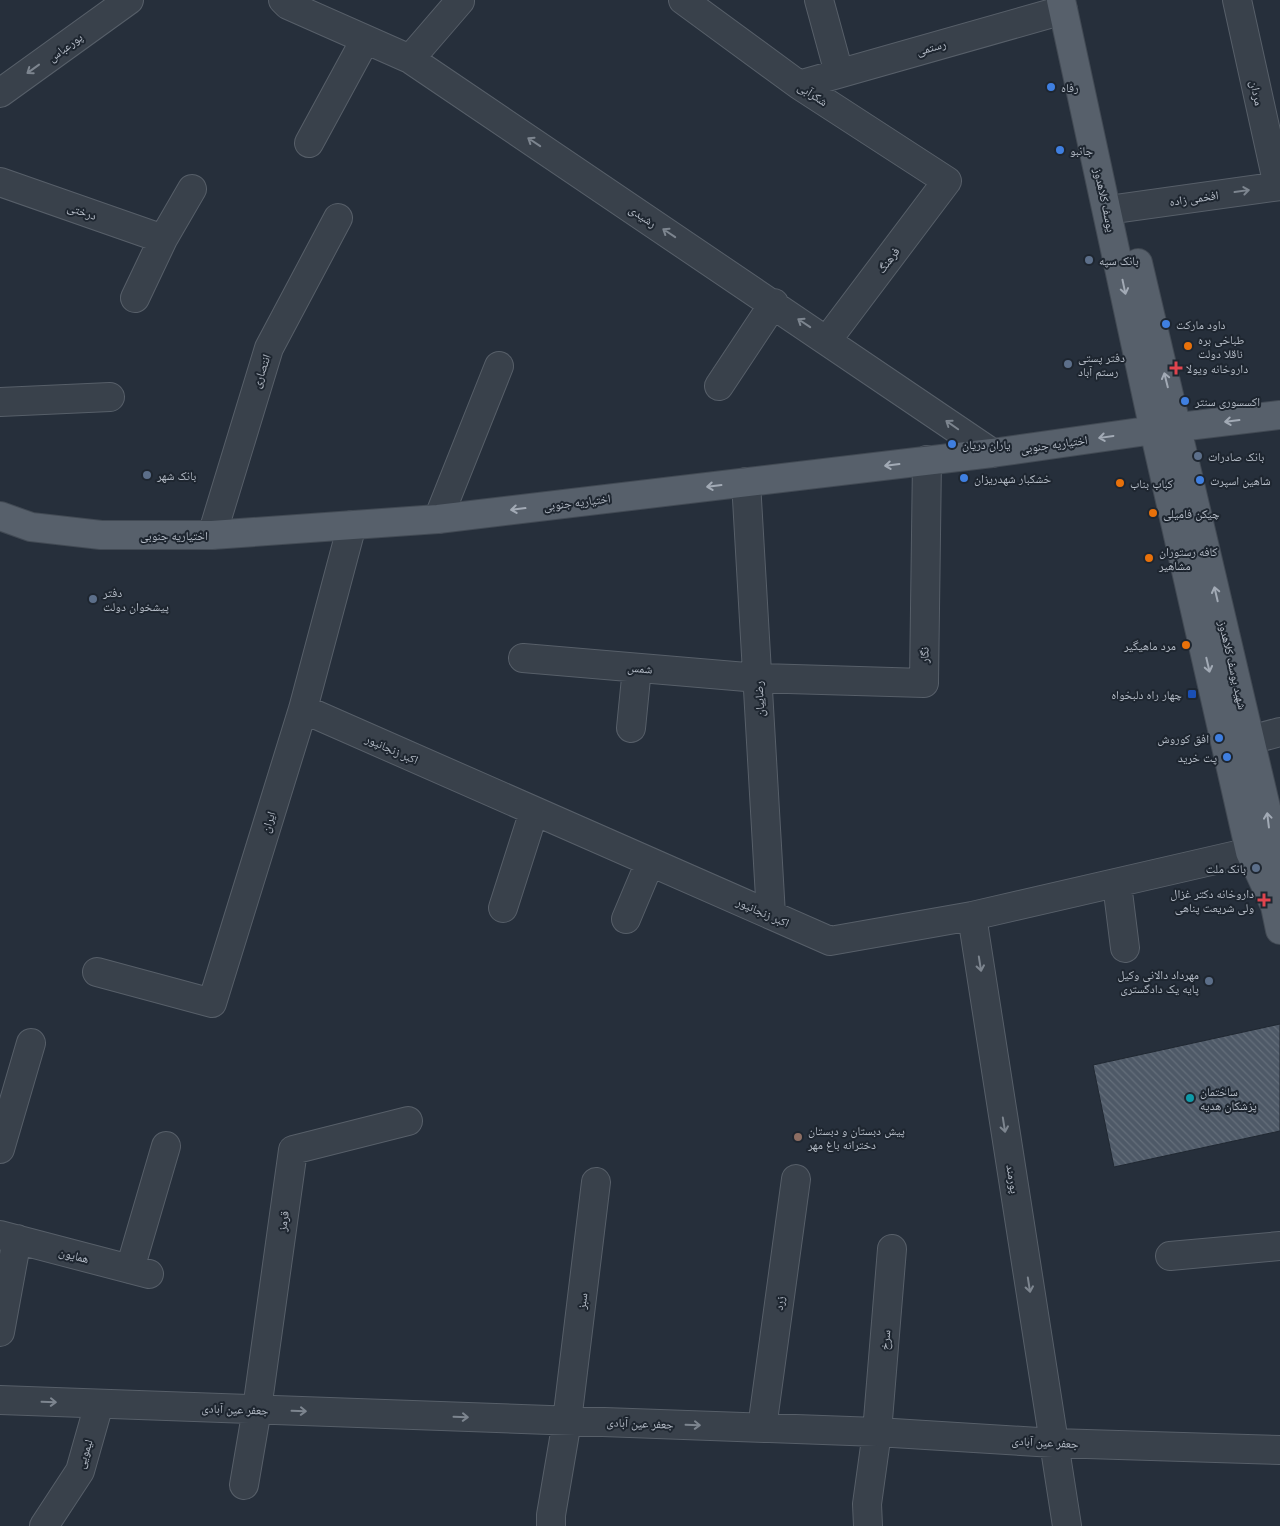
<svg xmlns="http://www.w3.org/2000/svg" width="1280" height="1526" font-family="'Noto Sans','Noto Naskh Arabic',sans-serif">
  <defs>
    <pattern id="building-back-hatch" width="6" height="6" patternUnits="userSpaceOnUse" patternTransform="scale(1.25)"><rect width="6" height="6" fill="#4e5967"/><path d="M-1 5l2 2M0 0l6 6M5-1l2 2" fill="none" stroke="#656f7b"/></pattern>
  </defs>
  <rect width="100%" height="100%" fill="#262f3b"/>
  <path fill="url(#building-back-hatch)" stroke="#202832" d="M1280 1024V1131L1114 1167 1093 1065Z"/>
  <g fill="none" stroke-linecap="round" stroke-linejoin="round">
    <g stroke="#575f69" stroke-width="30">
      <path id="minor" d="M283 0 288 5 410 59 992 453
        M683 0 799 85 947 181 828 339
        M819 0 839 73
        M1237 0 1278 186
        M410 59 460 1
        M799 85 1063 10
        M0 93 129 0
        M309 143 365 40
        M0 182 163 239
        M1108 210 1280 186
        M135 298 163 239 192 189
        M719 386 774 303
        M0 402 110 397
        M746 482 771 915
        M438 519 499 366
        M212 535 269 348 338 218
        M523 658 758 678 924 683 927 460
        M303 709 830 941 972 916 1250 852
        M631 728 637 668
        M1250 740 1280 732
        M1117 884 1125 948
        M503 908 534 811
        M972 916 1067 1526
        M626 919 650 862
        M97 972 212 1003 303 709 352 525
        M0 1149 31 1043
        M0 1235 149 1274
        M1170 1256 1280 1246
        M130 1269 166 1146
        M0 1332 17 1239
        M0 1400 877 1432 1054 1443 1280 1450
        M762 1428 796 1179
        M244 1485 257 1409 293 1150 408 1121
        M44 1526 80 1471 99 1404
        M551 1526V1515L567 1421 596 1182
        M868 1526 867 1504 877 1432 892 1249"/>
    </g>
    <g stroke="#424a54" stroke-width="30">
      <path id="major" d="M1061 0 1154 430 1250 852 1275 906 1280 930
        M1138 263 1268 816 1273 887
        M0 516 31 527 101 535H212L438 519 992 453 1154 430 1280 415"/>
    </g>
    <use href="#minor" stroke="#39414b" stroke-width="28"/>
    <use href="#major" stroke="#57606b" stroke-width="28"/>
  </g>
  <defs><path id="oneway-shaft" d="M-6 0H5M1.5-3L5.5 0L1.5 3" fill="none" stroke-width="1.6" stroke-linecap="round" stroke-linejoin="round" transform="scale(1.25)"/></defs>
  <g stroke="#7d858f">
    <use href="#oneway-shaft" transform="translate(33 69) rotate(144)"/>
    <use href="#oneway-shaft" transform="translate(534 142) rotate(-146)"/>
    <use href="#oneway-shaft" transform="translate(1242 191) rotate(-8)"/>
    <use href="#oneway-shaft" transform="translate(669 233) rotate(-146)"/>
    <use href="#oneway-shaft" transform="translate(804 323) rotate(-146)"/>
    <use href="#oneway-shaft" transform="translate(952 425) rotate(-145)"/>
    <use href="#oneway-shaft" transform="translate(980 964) rotate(81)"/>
    <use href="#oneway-shaft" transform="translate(1004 1125) rotate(81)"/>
    <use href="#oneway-shaft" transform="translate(1029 1285) rotate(81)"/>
    <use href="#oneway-shaft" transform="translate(49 1402) rotate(2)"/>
    <use href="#oneway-shaft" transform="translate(299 1411) rotate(2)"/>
    <use href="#oneway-shaft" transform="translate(461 1417) rotate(2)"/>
    <use href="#oneway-shaft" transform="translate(693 1425) rotate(2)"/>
  </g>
  <g stroke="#a2aab5">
    <use href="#oneway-shaft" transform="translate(1124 287) rotate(78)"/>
    <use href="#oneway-shaft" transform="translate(1166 380) rotate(-104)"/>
    <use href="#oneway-shaft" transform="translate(1232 421) rotate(173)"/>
    <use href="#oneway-shaft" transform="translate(1106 437) rotate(172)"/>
    <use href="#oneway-shaft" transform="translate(892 465) rotate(173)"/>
    <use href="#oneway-shaft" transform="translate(714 486) rotate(173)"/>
    <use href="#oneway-shaft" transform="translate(518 509) rotate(173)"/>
    <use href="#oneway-shaft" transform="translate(1216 594) rotate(-103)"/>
    <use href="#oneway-shaft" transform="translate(1208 665) rotate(77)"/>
    <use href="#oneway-shaft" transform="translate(1268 820) rotate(-97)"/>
  </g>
  <g fill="#3f7fe0" stroke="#1e2630" stroke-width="2">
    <circle cx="1051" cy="87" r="5"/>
    <circle cx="1060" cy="150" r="5"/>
    <circle cx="1166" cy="324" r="5"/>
    <circle cx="1185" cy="401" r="5"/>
    <circle cx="952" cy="444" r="5"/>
    <circle cx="964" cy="478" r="5"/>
    <circle cx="1200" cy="480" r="5"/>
    <circle cx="1219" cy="738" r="5"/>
    <circle cx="1227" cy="757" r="5"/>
  </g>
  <g fill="#5c6f8a" stroke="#1e2630" stroke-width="2">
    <circle cx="1089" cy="260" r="5"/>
    <circle cx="1068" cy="364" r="5"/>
    <circle cx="1198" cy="456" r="5"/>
    <circle cx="147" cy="475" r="5"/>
    <circle cx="93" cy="599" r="5"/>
    <circle cx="1256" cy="868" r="5"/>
    <circle cx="1209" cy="981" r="5"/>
  </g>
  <g fill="#e8710a" stroke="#1e2630" stroke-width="2">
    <circle cx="1188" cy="346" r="5"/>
    <circle cx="1120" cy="483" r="5"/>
    <circle cx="1153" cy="513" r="5"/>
    <circle cx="1149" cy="558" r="5"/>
    <circle cx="1186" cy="645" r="5"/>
  </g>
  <g fill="#e0444e" stroke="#1e2630" stroke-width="2">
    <path d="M1173.5 360.5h5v5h5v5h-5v5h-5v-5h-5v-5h5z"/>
    <path d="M1261.5 892.5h5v5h5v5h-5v5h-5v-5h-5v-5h5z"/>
  </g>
  <rect fill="#1a4fb4" stroke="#1e2630" stroke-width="2" x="1187" y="689" width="10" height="10" rx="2.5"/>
  <circle fill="#0f9aa8" stroke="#1e2630" stroke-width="2" cx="1190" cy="1098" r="5"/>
  <circle fill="#8d6e63" stroke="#1e2630" stroke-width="2" cx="798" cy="1137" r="5"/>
  <g text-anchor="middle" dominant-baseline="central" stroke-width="4" stroke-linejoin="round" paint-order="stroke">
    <g font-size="12" fill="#b5bcc7" stroke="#1e2630">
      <text transform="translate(65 47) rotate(-36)">پورعباس</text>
      <text transform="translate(931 47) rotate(-16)">رستمی</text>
      <text transform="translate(1257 93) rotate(78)">مردان</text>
      <text transform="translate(813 94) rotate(33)">شکرآبی</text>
      <text transform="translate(1194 198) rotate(-8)">افخمی زاده</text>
      <text transform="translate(1105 200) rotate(78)">یوسف کلاهدوز</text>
      <text transform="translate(82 211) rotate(19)">درختی</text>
      <text transform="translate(643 216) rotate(34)">رشیدی</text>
      <text transform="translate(888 260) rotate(-53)">فرهنگ</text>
      <text transform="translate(261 371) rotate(-71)">انتصاری</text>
      <text transform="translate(1054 444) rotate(-8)">اختیاریه جنوبی</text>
      <text transform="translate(577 502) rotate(-7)">اختیاریه جنوبی</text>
      <text x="174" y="535">اختیاریه جنوبی</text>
      <text transform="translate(924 655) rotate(-89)">نگار</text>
      <text transform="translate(1233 665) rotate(77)">شهید یوسف کلاهدوز</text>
      <text transform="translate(640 668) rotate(5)">شمس</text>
      <text transform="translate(759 699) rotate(-93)">رضاییان</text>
      <text transform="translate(392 749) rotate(24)">اکبر زنجانپور</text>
      <text transform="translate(268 822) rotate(-73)">ایران</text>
      <text transform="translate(763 912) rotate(24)">اکبر زنجانپور</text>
      <text transform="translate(1013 1179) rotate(81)">پورمند</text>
      <text transform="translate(283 1221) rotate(-82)">قرمز</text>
      <text transform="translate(74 1255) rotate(15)">همایون</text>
      <text transform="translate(582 1301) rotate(-83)">سبز</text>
      <text transform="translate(779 1303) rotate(-82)">زرد</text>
      <text transform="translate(885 1340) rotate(-85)">سرخ</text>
      <text transform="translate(235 1409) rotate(2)">جعفر عین آبادی</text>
      <text transform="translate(640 1423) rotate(2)">جعفر عین آبادی</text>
      <text transform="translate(1045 1442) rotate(3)">جعفر عین آبادی</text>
      <text transform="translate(84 1454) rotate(-73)">لیمویی</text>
    </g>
    <g font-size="12" fill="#b5bcc7" stroke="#1e2630" text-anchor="start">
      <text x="1061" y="87">رفاه</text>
      <text x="1070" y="150">جانبو</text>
      <text x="1099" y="260">بانک سپه</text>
      <text x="1176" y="324">داود مارکت</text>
      <text x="1198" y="339">طباخی بره<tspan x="1198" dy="14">ناقلا دولت</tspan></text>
      <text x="1078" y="357">دفتر پستی<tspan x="1078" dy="14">رستم آباد</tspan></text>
      <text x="1186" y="368">داروخانه ویولا</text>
      <text x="1195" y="401">اکسسوری سنتر</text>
      <text x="962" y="444">یاران دریان</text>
      <text x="1208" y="456">بانک صادرات</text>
      <text x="157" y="475">بانک شهر</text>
      <text x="974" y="478">خشکبار شهدریزان</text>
      <text x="1210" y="480">شاهین اسپرت</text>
      <text x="1130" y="483">کباب بناب</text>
      <text x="1163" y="513">چیکن فامیلی</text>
      <text x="1159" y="551">کافه رستوران<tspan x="1159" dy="14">مشاهیر</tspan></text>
      <text x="103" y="592">دفتر<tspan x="103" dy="14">پیشخوان دولت</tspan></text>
      <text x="1176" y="645" text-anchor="end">مرد ماهیگیر</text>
      <text x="1182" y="694" text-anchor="end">چهار راه دلبخواه</text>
      <text x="1209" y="738" text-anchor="end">افق کوروش</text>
      <text x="1217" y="757" text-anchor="end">پت خرید</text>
      <text x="1246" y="868" text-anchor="end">بانک ملت</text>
      <text x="1254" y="893" text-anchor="end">داروخانه دکتر غزال<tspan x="1254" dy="14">ولی شریعت پناهی</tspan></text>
      <text x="1199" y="974" text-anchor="end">مهرداد دالانی وکیل<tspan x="1199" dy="14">پایه یک دادگستری</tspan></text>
      <text x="1200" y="1091">ساختمان<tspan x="1200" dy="14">پزشکان هدیه</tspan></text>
      <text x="808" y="1130">پیش دبستان و دبستان<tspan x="808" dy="14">دخترانه باغ مهر</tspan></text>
    </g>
  </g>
</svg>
